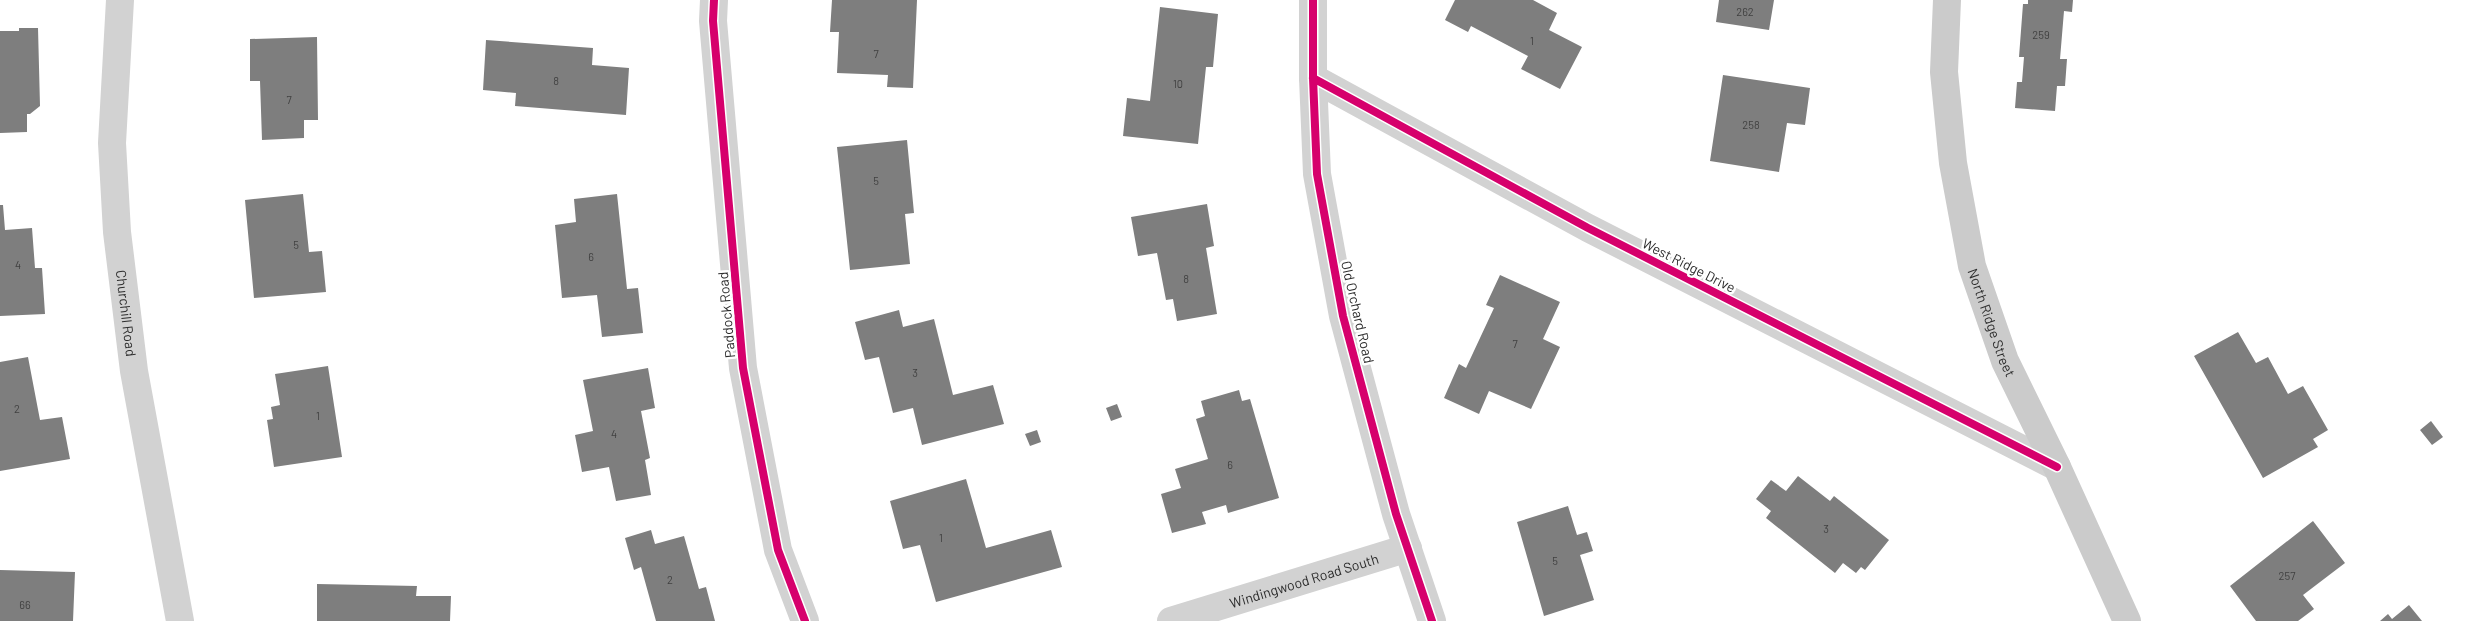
<svg xmlns="http://www.w3.org/2000/svg" width="2486" height="621" font-family="Barlow,sans-serif">
  <rect width="100%" height="100%" fill="#fff"/>
  <path fill="#7e7e7e" d="M832 0H917L913 88 887 87 888 75 837 73 839 32H830Z
    M1455 0H1533L1557 13 1549 30 1582 47 1560 89 1521 69 1528 56 1471 26 1468 32 1445 20Z
    M1719 0H1774L1769 30 1716 22Z
    M2028 0H2073L2072 12 2064 11 2060 59H2067L2065 86H2057L2055 111 2015 108 2017 82H2022L2024 57H2019L2023 4H2028Z
    M1160 7 1218 14 1213 67H1206L1198 144 1123 136 1127 98 1150 101Z
    M19 28H38L40 106 30 114H27V132L0 133V31H19Z
    M317 37 318 120H304V138L262 140 260 81H250V39Z
    M486 40 593 48 592 65 629 68 626 115 515 106 516 93 483 90Z
    M1723 75 1810 88 1805 125 1787 123 1779 172 1710 161Z
    M907 140 914 213 905 214 910 264 850 270 837 147Z
    M303 194 309 252 322 251 326 292 254 298 245 200Z
    M617 194 627 289 638 288 643 333 602 337 597 295 562 298 555 225 576 222 574 199Z
    M1207 204 1214 246 1206 248 1217 314 1177 321 1173 299 1166 300 1157 253 1138 256 1131 217Z
    M0 205H3L5 230 32 228 35 268H42L45 314 0 316Z
    M1500 275 1560 302 1543 339 1560 347 1531 409 1489 391 1479 414 1444 398 1459 364 1466 368 1494 308 1486 305Z
    M899 310 903 327 934 319 953 395 993 385 1004 424 922 445 913 408 893 413 879 357 865 360 855 322Z
    M2238 332 2256 363 2268 357 2288 394 2303 386 2328 430 2313 439 2318 447 2263 478 2194 356Z
    M28 357 40 420 62 417 70 459 0 471V362Z
    M328 366 342 457 274 467 267 420 273 419 271 407 280 405 275 374Z
    M648 368 655 408 641 411 650 458 645 460 651 495 616 501 609 467 582 472 575 435 593 431 583 380Z
    M1239 390 1242 401 1250 399 1279 498 1228 513 1226 505 1202 512 1206 524 1172 533 1161 494 1181 488 1175 469 1208 459 1196 419 1205 416 1201 401Z
    M1117 404 1122 417 1111 421 1106 408Z
    M2431 421 2443 437 2432 445 2420 430Z
    M1037 430 1041 442 1030 446 1025 434Z
    M1798 476 1830 501 1834 496 1889 540 1865 570 1861 567 1856 573 1843 563 1835 573 1766 518 1771 511 1756 499 1771 480 1786 491Z
    M966 479 986 548 1051 530 1062 567 936 602 920 545 903 549 890 501Z
    M1568 506 1577 535 1587 532 1593 551 1580 555 1594 600 1544 616 1517 522Z
    M2313 521 2345 563 2303 595 2314 609 2298 621H2256L2230 586Z
    M651 530 655 544 684 536 699 589 706 587 715 621H656L641 567 634 570 625 538Z
    M0 570 75 572 73 621H0Z
    M317 584 417 586 416 596H451L450 621H317Z
    M2409 605 2422 621H2380L2388 614 2392 619Z"/>
  <g fill="none" stroke-linecap="round" stroke-linejoin="round">
    <g stroke="#d2d2d2" stroke-width="28">
      <path id="s1" d="M120 0 112 143 117 232 134 371 180 621"/>
      <path d="M714 0 713 21 743 368 778 550 805 621"/>
      <path d="M1313 0V78L1317 174 1343 316 1396 514 1432 621"/>
      <path d="M1313 78 1588 228 2057 467"/>
      <path id="s2" d="M1171 621 1408 548"/>
    </g>
    <path stroke="#cbcbcb" stroke-width="28" id="s3" d="M1947 0 1944 72 1953 163 1972 266 2005 361 2057 467 2127 621"/>
    <g stroke="#fff" stroke-width="11">
      <path id="cycleway" d="M714 0 713 21 743 368 778 550 805 621
        M1313 0V78L1317 174 1343 316 1396 514 1432 621
        M1313 78 1588 228 2057 467"/>
    </g>
    <use href="#cycleway" stroke="#d6006c" stroke-width="8"/>
  </g>
  <g text-anchor="middle" dominant-baseline="central" stroke-width="5" stroke-linejoin="round" paint-order="stroke">
    <g font-size="11" fill="#414141">
      <text x="1745" y="11">262</text>
      <text x="2041" y="34">259</text>
      <text x="1532" y="40">1</text>
      <text x="876" y="53">7</text>
      <text x="556" y="80">8</text>
      <text x="1178" y="83">10</text>
      <text x="289" y="99">7</text>
      <text x="1751" y="124">258</text>
      <text x="876" y="180">5</text>
      <text x="296" y="244">5</text>
      <text x="591" y="256">6</text>
      <text x="18" y="264">4</text>
      <text x="1186" y="278">8</text>
      <text x="1515" y="343">7</text>
      <text x="915" y="372">3</text>
      <text x="17" y="408">2</text>
      <text x="318" y="415">1</text>
      <text x="614" y="433">4</text>
      <text x="1230" y="464">6</text>
      <text x="1826" y="528">3</text>
      <text x="941" y="537">1</text>
      <text x="1555" y="560">5</text>
      <text x="2287" y="575">257</text>
      <text x="670" y="579">2</text>
      <text x="25" y="604">66</text>
    </g>
    <g font-size="14" fill="#2d2d2d" stroke="#fff">
      <text transform="translate(1689 265) rotate(27)">West Ridge Drive</text>
      <text stroke="none"><textPath href="#s1" startOffset="314">Churchill Road</textPath></text>
      <text transform="translate(1358 312) rotate(77)">Old Orchard Road</text>
      <text transform="translate(726 315) rotate(-95)">Paddock Road</text>
      <text stroke="none"><textPath href="#s3" startOffset="328">North Ridge Street</textPath></text>
      <text stroke="none"><textPath href="#s2" startOffset="139">Windingwood Road South</textPath></text>
    </g>
  </g>
</svg>
